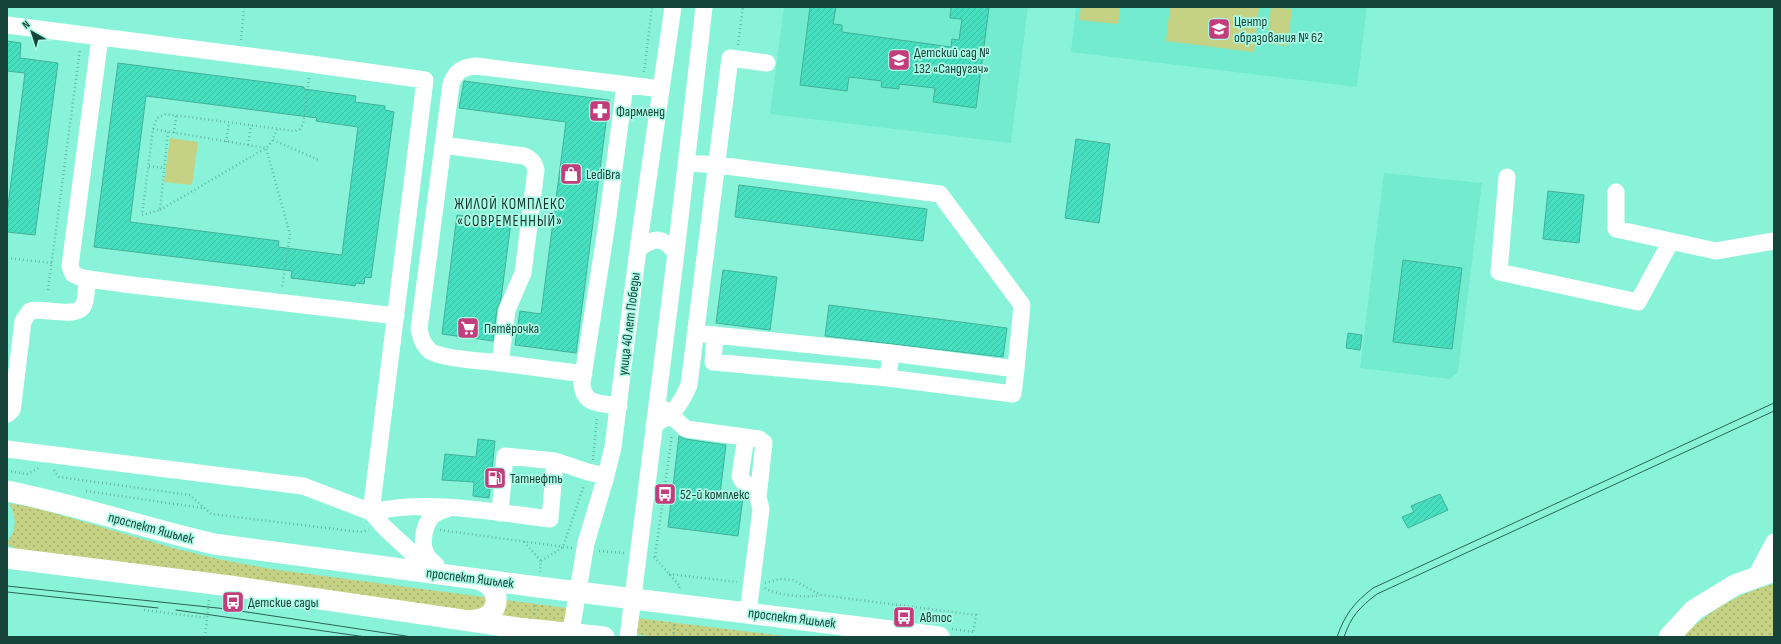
<svg xmlns="http://www.w3.org/2000/svg" width="1781" height="644" font-family="'Sofia Sans Condensed',sans-serif">
  <defs>
    <pattern id="grass-dots" width="8" height="8" patternUnits="userSpaceOnUse"><rect width="8" height="8" fill="#c5d183"/><path d="M2 2h.1M6 6h.1" fill="none" stroke="#9fab6c" stroke-width="1.8" stroke-linecap="round"/></pattern>
    <pattern id="building-hatch" width="6" height="6" patternUnits="userSpaceOnUse"><rect width="6" height="6" fill="#46e0c0"/><path d="M-1 1l2-2M0 6l6-6M5 7l2-2" fill="none" stroke="#3dc1a6"/></pattern>
  </defs>
  <rect width="100%" height="100%" fill="#89f3d9"/>
  <path fill="#72ebce" d="M784 7H1028L1011 143 770 114Z
    M1076 7H1367L1357 87 1071 52Z
    M1384 173 1482 183 1458 372 1450 379 1360 368Z"/>
  <path fill="url(#grass-dots)" d="M9 503 40 509 173 548 218 559 271 569 567 608 565 624 31 558 7 544C8 540 11 537 13 532 17 522 14 512 9 503Z
    M1774 584V637H1682C1709 611 1738 593 1774 584Z
    M636 618 792 637H657L634 634Z"/>
  <path fill="#c5d183" d="M1081 7H1120L1118 24 1079 20Z
    M1170 7H1259L1254 52 1166 41Z
    M1271 7 1292 9 1287 46 1267 43Z
    M170 138 198 142 192 185 164 182Z"/>
  <path fill="url(#building-hatch)" stroke="#42b199" fill-rule="evenodd" d="M810 7H836L833 24 842 25V32L951 47 952 39 959 40 962 19 950 18 951 7H989L976 108 933 102 935 88 899 84V89L881 87 882 81 849 77 847 91 800 85Z
    M7 41 21 43 20 58 58 63 35 235 7 232V214L25 73 7 71Z
    M118 63 304 87V89L356 96 355 102 385 106V110L394 112 371 278 365 277 364 284 356 283 355 286 349 285 291 278 292 271 94 247ZM146 96 317 118 316 121 358 127 342 255 278 247 279 241 130 222Z
    M464 81 609 100 576 353 515 345 520 311 541 314 566 122 459 108Z
    M1076 139 1110 144 1099 223 1065 218Z
    M739 185 927 209 923 241 735 217Z
    M1548 191 1584 195 1579 243 1543 239Z
    M457 215 511 222 501 299 497 309 493 341 442 334Z
    M1403 260 1462 268 1452 349 1393 342Z
    M723 270 777 277 770 330 716 323Z
    M829 305 1007 328 1003 357 825 336Z
    M1348 333 1362 335 1360 350 1346 348Z
    M679 436 685 439 726 445 720 494 743 497 738 536 668 527Z
    M478 439 495 441 489 498 473 496 474 482 442 480 445 454 476 457Z
    M1440 494 1448 510 1408 528 1402 517 1414 512 1411 506Z"/>
  <g fill="none" stroke-linecap="round" stroke-linejoin="round">
    <path stroke="#63baa5" stroke-width="2.5" stroke-dasharray="1 3" stroke-linecap="butt" d="M241 40 244 7
      M738 45 743 7
      M644 72 652 7
      M153 129 266 148 272 142 277 129
      M168 132 160 210 142 215 153 129 157 118 166 114 295 131 300 129 303 124 309 78
      M174 133 176 116
      M273 140 319 160
      M226 142 229 123
      M248 145 251 125
      M149 166 164 168
      M160 210 266 148 290 234 282 288
      M7 258 52 263
      M48 290 80 49
      M593 460 597 417
      M54 470 59 477 190 495 211 514 360 532 369 530
      M7 471 27 474 39 468
      M86 491 202 508
      M440 530 572 548
      M524 542 541 561 540 572
      M599 551 624 553
      M654 557 680 586 679 588
      M655 557 672 435
      M541 561 563 547 584 485
      M669 574 737 582
      M765 583 780 579 793 580 821 595 976 615 973 634
      M765 588C778 596 806 598 820 595
      M144 610 207 618
      M534 614 536 604
      M952 629 974 632
      M205 637 209 600
      M673 637 675 622"/>
    <path stroke="#fff" stroke-width="17" d="M7 25 311 64 425 80 371 512
      M100 37 70 266 73 274 82 278 124 284 396 316
      M443 145 524 156C531 159 534 162 536 170L523 273 507 310 500 363 584 374
      M687 163 718 165 940 194 1022 305 1016 369 891 353 888 378 1013 394 1016 369
      M1507 177 1499 272 1638 302 1671 241
      M1616 192V229L1716 251 1774 241
      M638 249C656 237 662 236 676 253
      M704 334 891 353
      M715 335 713 362 888 378
      M500 363C485 361 441 359 430 351 423 345 421 338 419 329L451 84C456 71 463 67 476 66L661 89
      M619 406C601 403 583 406 582 383L607 223 625 85
      M662 408 668 417 675 419 686 429 759 439 764 443 758 497 761 509 748 613
      M7 414 12 410 13 404 23 321 30 311C43 307 79 320 84 304 87 297 86 287 87 279
      M654 425C673 414 680 406 689 385L730 58 767 63
      M746 437 740 476C744 486 750 486 759 487
      M7 449 303 486 371 512 385 528 411 552 442 573
      M371 512C428 499 492 512 550 519L555 461
      M500 513 505 456 555 461 588 472 606 476
      M436 565C433 562 429 559 427 556 420 545 424 525 432 516 436 512 443 510 449 508
      M1755 578 1774 542
      M570 637 586 543 606 476 613 447 638 249 673 7
      M628 637 676 253 704 7"/>
    <path stroke="#fff" stroke-width="21" d="M7 491C77 505 145 528 214 544L538 587 939 637
      M7 558 230 586 518 628 604 637
      M475 620C500 617 504 591 481 580
      M1669 637 1694 610 1735 585 1774 571"/>
    <path stroke="#2a6356" stroke-width="1" d="M7 586 227 609 412 637
      M7 592 158 608
      M176 610 366 637
      M1337 637C1345 614 1354 603 1373 588L1774 403
      M1344 637C1351 616 1360 607 1377 594L1774 411"/>
  </g>
  <defs>
    <g id="school-square" transform="scale(1.15)"><rect x="-9" y="-9" width="18" height="18" rx="4" fill="#c33c7b" stroke="#abfce7"/><path d="M0-5L7-2L0 1L-7-2ZM-4 1L0 2.5L4 1V4Q0 6-4 4Z" fill="#fff"/></g>
    <g id="pharmacy-square" transform="scale(1.15)"><rect x="-9" y="-9" width="18" height="18" rx="4" fill="#c33c7b" stroke="#abfce7"/><path d="M-2-6h4v4h4v4h-4v4h-4v-4h-4v-4h4Z" fill="#fff"/></g>
    <g id="shop-square" transform="scale(1.15)"><rect x="-9" y="-9" width="18" height="18" rx="4" fill="#c33c7b" stroke="#abfce7"/><path d="M-5-2.5h2.3a2.7 3.5 0 0 1 5.4 0H5L5.5 6h-11ZM-1.5-2.5h3a1.5 2.3 0 0 0-3 0Z" fill="#fff"/></g>
    <g id="supermarket-square" transform="scale(1.15)"><rect x="-9" y="-9" width="18" height="18" rx="4" fill="#c33c7b" stroke="#abfce7"/><path d="M-6-5.5h2.5l.6 2H6L4.5 2H-2.5L-4.4-4H-6ZM-1.5 3.2a1.3 1.3 0 1 0 .1 0ZM3 3.2a1.3 1.3 0 1 0 .1 0Z" fill="#fff"/></g>
    <g id="fuel-square" transform="scale(1.15)"><rect x="-9" y="-9" width="18" height="18" rx="4" fill="#c33c7b" stroke="#abfce7"/><path d="M-5.5-6h7V0h2V4h1.3V-2.5L3-4.5l.8-.8L6-3V5H2.5V1h-1V6h-7ZM-4.2-4.7v3.2H.2V-4.7Z" fill="#fff"/></g>
    <g id="bus-square" transform="scale(1.15)"><rect x="-9" y="-9" width="18" height="18" rx="4" fill="#c33c7b" stroke="#abfce7"/><path d="M-5-6H5V4H4V6H2V4H-2V6H-4V4H-5ZM-3.5-4V0h7V-4ZM-3.5 1.2v1.5H-2V1.2ZM2 1.2v1.5H3.5V1.2Z" fill="#fff"/></g>
  </defs>
  <g fill-rule="evenodd">
    <use href="#school-square" x="1219" y="29"/>
    <use href="#school-square" x="899" y="60"/>
    <use href="#pharmacy-square" x="600" y="111"/>
    <use href="#shop-square" x="571" y="174"/>
    <use href="#supermarket-square" x="468" y="328"/>
    <use href="#fuel-square" x="495" y="478"/>
    <use href="#bus-square" x="665" y="494"/>
    <use href="#bus-square" x="233" y="602"/>
    <use href="#bus-square" x="904" y="617"/>
  </g>
  <g text-anchor="middle" dominant-baseline="central" stroke-width="3.5" stroke-linejoin="round" paint-order="stroke">
    <g font-size="14" fill="#16443a" stroke="#abfce7" text-anchor="start">
      <text x="1234" y="21">Центр<tspan x="1234" dy="16">образования № 62</tspan></text>
      <text x="914" y="52">Детский сад №<tspan x="914" dy="16">132 «Сандугач»</tspan></text>
      <text x="616" y="111">Фармленд</text>
      <text x="586" y="174">LediBra</text>
      <text x="484" y="328">Пятёрочка</text>
      <text x="510" y="478">Татнефть</text>
      <text x="680" y="494">52-й комплекс</text>
      <text x="248" y="602">Детские сады</text>
      <text x="920" y="617">Автос</text>
    </g>
    <g font-size="14" fill="#16443a" stroke="#abfce7">
      <text transform="translate(629 324) rotate(-83)">улица 40 лет Победы</text>
      <text transform="translate(151 528) rotate(15)">проспект Яшьлек</text>
      <text transform="translate(470 578) rotate(7)">проспект Яшьлек</text>
      <text transform="translate(792 618) rotate(7)">проспект Яшьлек</text>
    </g>
    <g font-size="15" letter-spacing="1" fill="#14362e" stroke="#abfce7">
      <text x="510" y="204">ЖИЛОЙ КОМПЛЕКС<tspan x="510" dy="17">«СОВРЕМЕННЫЙ»</tspan></text>
    </g>
  </g>
  <rect width="1781" height="644" fill="none" stroke="#16443a" stroke-width="16"/>
  <g transform="translate(32 32) rotate(321)" stroke="#abfce7" stroke-width="3" paint-order="stroke">
  <path d="M0-3L7 15L0 10L-7 15Z" fill="#16443a"/>
  <text y="-6" font-size="11" font-weight="bold" text-anchor="middle" fill="#16443a">N</text>
  </g>
</svg>
